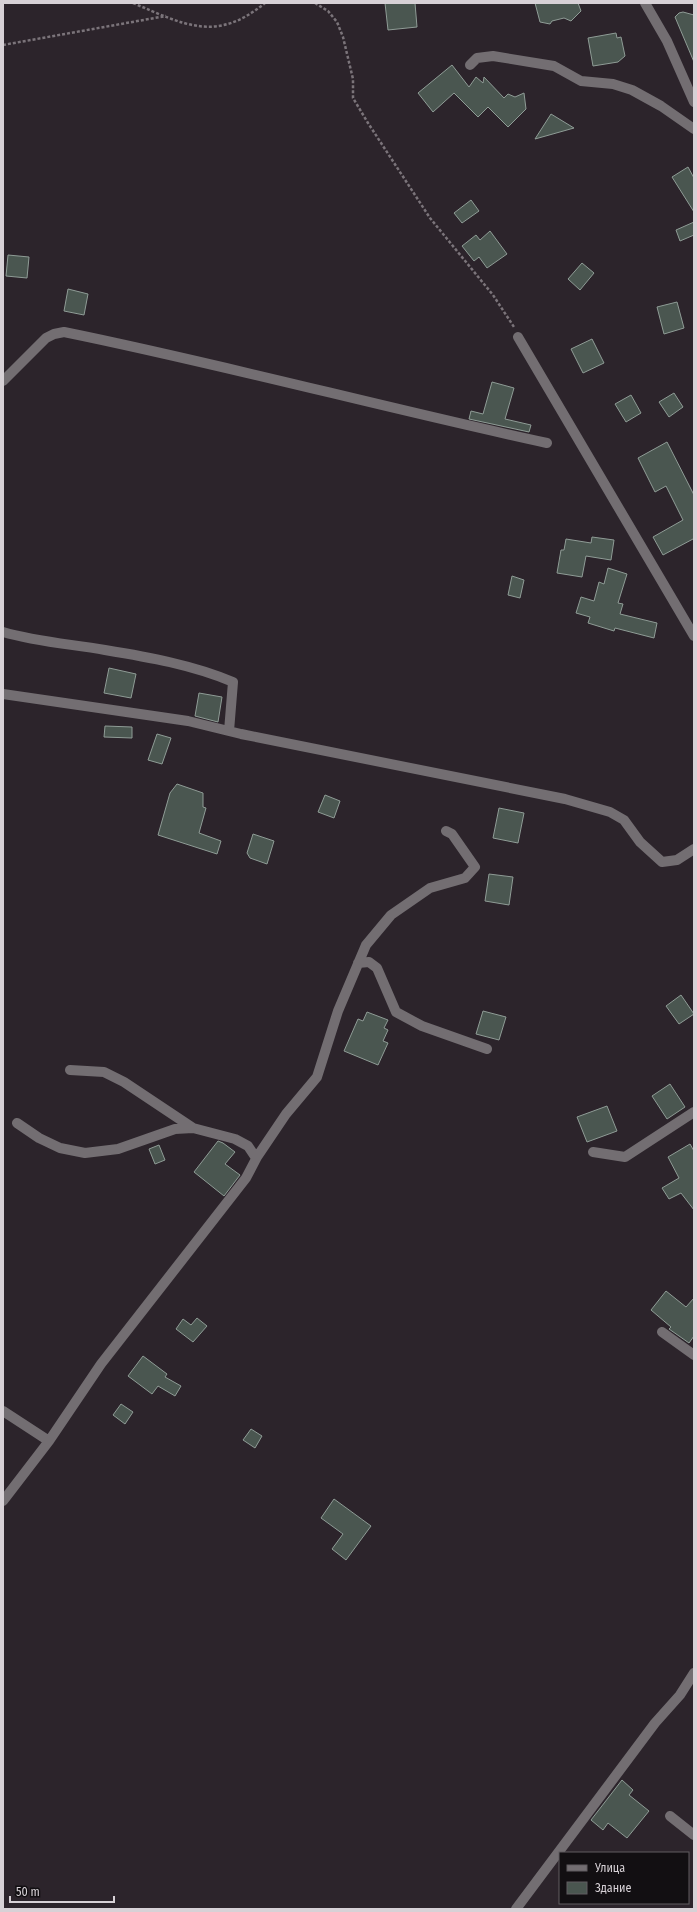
<svg xmlns="http://www.w3.org/2000/svg" width="697" height="1912" font-family="'Fira Sans Condensed',sans-serif">
  <rect width="100%" height="100%" fill="#2c242b"/>
  <path fill="#4a5650" stroke="#8f9c96" d="M385 3H415L417 27 388 30Z
    M535 3H578L581 11 571 21 564 18 552 21 550 24 540 22Z
    M683 12 694 15V62L675 17 679 13Z
    M616 33 617 38 621 37 625 56 618 62 593 66 588 38Z
    M452 65 469 87 476 77 483 83 484 77 504 98 508 94 515 97 524 93 526 109 508 127 488 107 478 117 454 93 433 112 418 93Z
    M551 114 574 128 535 139Z
    M688 167 694 178V212L672 177Z
    M471 200 479 211 462 223 454 213Z
    M694 222V235L680 241 676 230Z
    M490 231 507 254 487 268 479 257 474 261 462 246 476 235 480 240Z
    M8 255 29 257 27 278 6 276Z
    M582 263 594 273 580 290 568 279Z
    M68 289 88 294 84 315 64 311Z
    M677 302 684 328 664 334 657 307Z
    M592 339 604 363 583 373 571 349Z
    M492 382 514 388 505 419 531 425 529 432 469 419 471 411 483 414Z
    M674 393 683 407 669 417 659 402Z
    M631 395 641 413 626 422 615 404Z
    M667 442 694 495V540L693 539 663 555 653 537 683 520 666 486 655 492 638 458Z
    M592 537 614 540 611 560 586 556 582 577 557 573 561 550H564L566 539 591 543Z
    M608 568 627 574 618 603 623 604 620 614 657 623 654 638 615 628 614 631 588 623 590 617 576 613 581 597 594 601 599 582 604 584Z
    M512 576 524 580 520 598 508 595Z
    M109 668 136 674 131 698 104 693Z
    M199 693 222 697 218 722 195 716Z
    M105 726 132 727V738L104 737Z
    M157 734 171 738 162 764 148 760Z
    M177 784 203 793V807L206 808 199 833 221 841 217 854 158 835 170 793Z
    M325 795 340 801 334 818 318 812Z
    M499 808 524 813 518 843 493 838Z
    M253 834 274 841 267 864 250 858 247 853Z
    M489 874 513 877 509 905 485 901Z
    M681 995 694 1014 679 1024 666 1006Z
    M483 1011 506 1017 499 1040 476 1034Z
    M367 1012 388 1020 384 1028 388 1030 383 1041 388 1043 378 1065 344 1051 358 1019 363 1021Z
    M670 1084 685 1107 667 1119 652 1096Z
    M607 1106 617 1131 587 1142 577 1117Z
    M218 1141 223 1143 235 1152 225 1164 240 1175 224 1196 194 1172Z
    M690 1144 694 1151V1210L681 1193 669 1199 662 1188 679 1178 668 1157Z
    M159 1145 165 1160 155 1164 149 1149Z
    M666 1291 686 1307 694 1298V1336L689 1343 669 1329 671 1327 651 1310Z
    M197 1318 207 1326 193 1342 176 1329 183 1319 191 1325Z
    M143 1356 167 1374 165 1377 181 1386 175 1396 158 1386 152 1394 128 1376Z
    M121 1404 133 1412 125 1424 113 1415Z
    M251 1429 262 1436 255 1448 243 1440Z
    M334 1499 371 1526 346 1560 332 1549 343 1534 321 1518Z
    M622 1780 633 1790 629 1795 649 1811 627 1838 608 1823 603 1830 591 1820Z"/>
  <g fill="none" stroke-linecap="round" stroke-linejoin="round">
    <path stroke="#7b747a" stroke-width="2.5" stroke-dasharray="3 2" stroke-linecap="butt" d="M133 3C185 25 216 43 265 3
      M315 3 328 11 337 22 343 37 353 79V98L368 123 430 218 493 295 514 327
      M3 45 166 16"/>
    <path stroke="#736e72" stroke-width="10" d="M645 3 667 41 694 102
      M470 65 477 58 493 56 554 66 581 81 613 84 632 90 661 106 694 129
      M518 337 694 636
      M3 381 46 338 54 334 64 332C226 365 385 408 547 443
      M3 632C37 642 71 644 105 650 148 657 193 665 233 682L229 731
      M3 694 188 721 241 734 565 799 610 812 624 820 640 842 662 862 677 860 694 849
      M358 963 369 962 377 968 396 1012 422 1026 487 1049
      M70 1070 104 1072 124 1082 193 1128
      M17 1123 39 1138 60 1148 85 1153 118 1149 175 1129 193 1128 235 1139 248 1146 256 1158
      M593 1152 625 1157 694 1112
      M662 1332 694 1355
      M3 1411 49 1441 3 1501
      M49 1441 101 1364 246 1178 257 1157 286 1114 317 1077 338 1011 366 945 391 915 430 888 465 878 475 867 452 834 446 831
      M670 1816 694 1835
      M516 1909 655 1723 680 1695 694 1673"/>
  </g>
  <rect width="697" height="1912" fill="none" stroke="#d7d1d6" stroke-width="8"/>
  <rect x="559" y="1852" width="130" height="52" fill="#120f12" stroke="#615d60"/>
  <rect x="567" y="1865" width="20" height="6" fill="#736e72" stroke="#615d60"/>
  <text x="595" y="1872" font-size="12" fill="#d7d1d6">Улица</text>
  <rect x="567" y="1882" width="20" height="12" fill="#4a5650" stroke="#615d60"/>
  <text x="595" y="1892" font-size="12" fill="#d7d1d6">Здание</text>
  <path d="M10 1896v6h104v-6" fill="none" stroke="#d7d1d6" stroke-width="2"/>
  <text x="16" y="1896" font-size="12" fill="#d7d1d6" stroke="#120f12" stroke-width="3" paint-order="stroke">50 m</text>
</svg>
